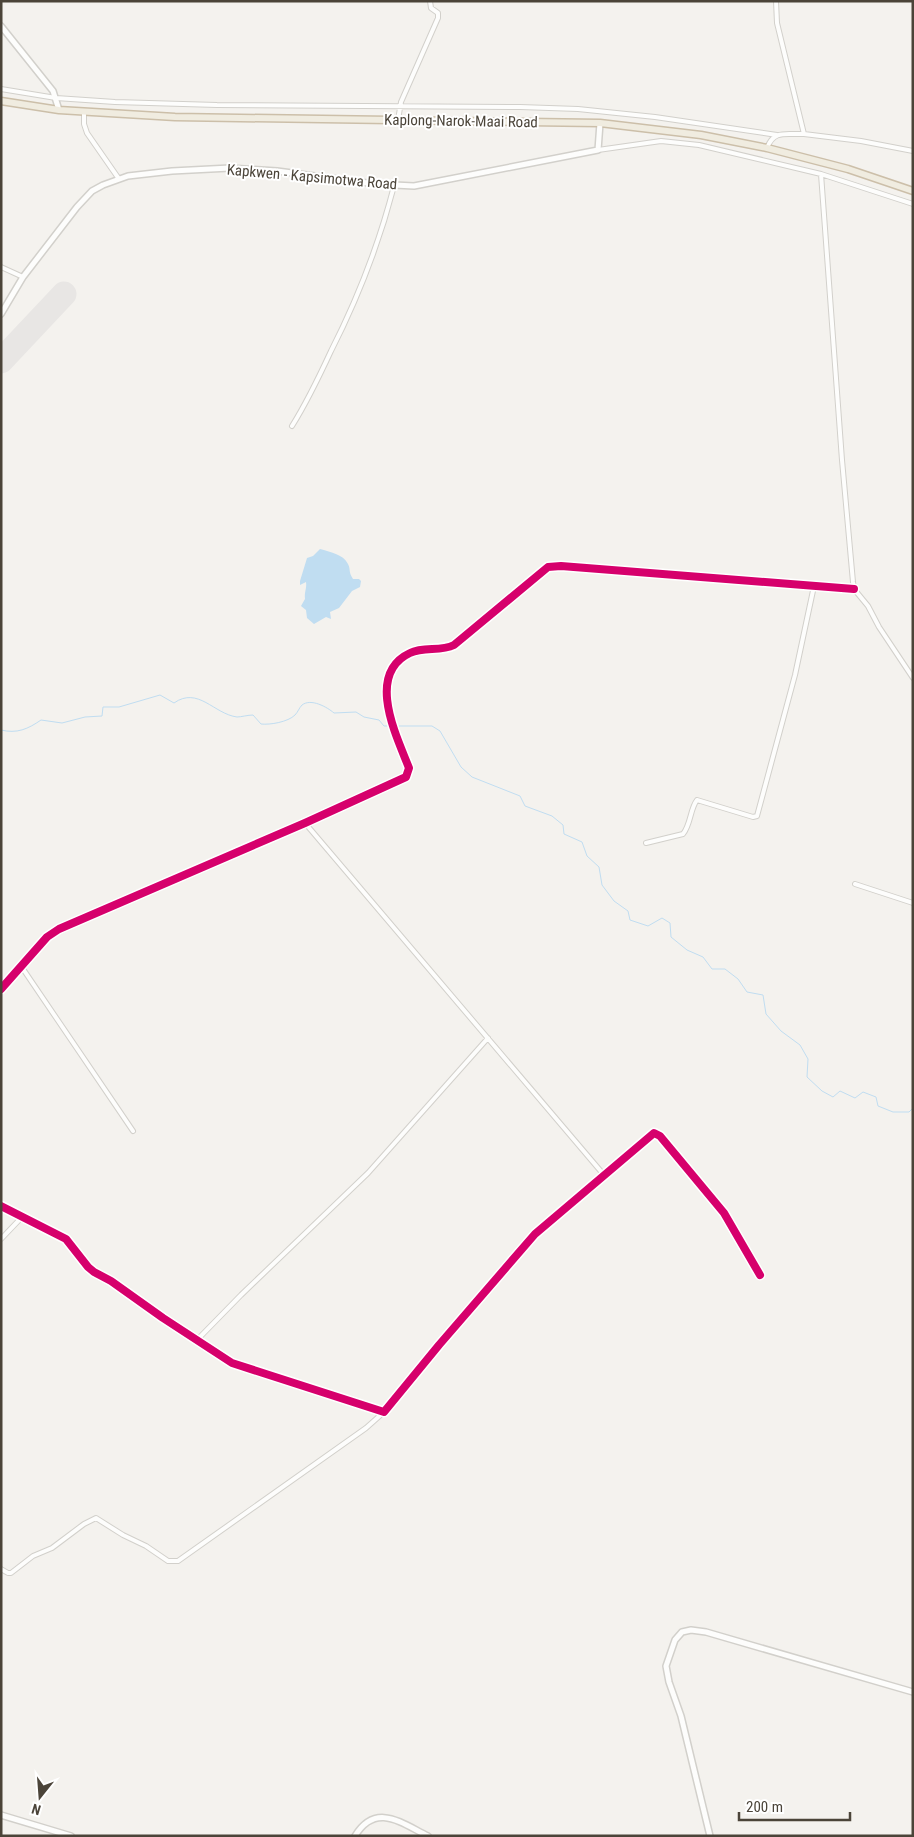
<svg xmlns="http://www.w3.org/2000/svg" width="914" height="1837" font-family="'Roboto Condensed',sans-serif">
  <rect width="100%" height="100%" fill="#f4f2ee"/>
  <path fill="#c0ddf1" d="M320 549C330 552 343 554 348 564 351 570 348 571 353 579H359L361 581 360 587 352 591 339 608 330 612 331 619 326 617 314 624 307 618 306 610 301 606 305 599C304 592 307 588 306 582L300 585V581L307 558 313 556Z"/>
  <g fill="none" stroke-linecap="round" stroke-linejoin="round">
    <path stroke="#c0ddf1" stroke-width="1" d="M1 730C17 734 28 729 41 720L62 723 85 717 102 716 103 707H119L160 695 174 703C198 686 214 714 237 717 241 717 248 715 253 715L261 724C270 725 288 722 295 715 298 712 299 708 302 705 311 698 327 707 334 713L356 712 364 717 379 720 384 726H432L440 731 461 767 472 777 520 796 525 806 552 816 563 825 564 834 582 842 587 856 599 867 602 885 614 901 628 911 630 920 648 926 662 918 670 923 671 937 687 950 703 957 712 969H725L738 979 747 992 763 995 766 1014 781 1031 800 1045 808 1059 807 1077 822 1091 833 1097 840 1091 855 1098 863 1092 876 1097 878 1106 893 1112H909L913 1108"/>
    <path stroke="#e8e6e4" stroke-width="25" d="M1 361 64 294"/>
    <g stroke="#d2d0cb" stroke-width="6">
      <path id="minor" d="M1 89 56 98 115 102 217 105 520 107 578 109 655 117 777 135
        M84 112V124L87 133 119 179
        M398 120 401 102 438 18V13L431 8 430 1
        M804 134 861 141 913 151
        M767 148C774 129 787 135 804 134L777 23 776 1
        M598 150 661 141 699 145 821 174 913 204
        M821 174 842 460 853 582 854 589 868 606 879 627 913 678
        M1 267 23 277
        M292 426C307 402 319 377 331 351 358 298 379 244 394 186
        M305 823 604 1175
        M646 843 683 834C691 824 690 809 697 800L753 817 757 816 795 675 814 586
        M855 884 913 903
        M21 966 133 1131
        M1 989 47 937 59 929 305 823 406 777 409 768C397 737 365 674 410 653 424 646 440 652 454 645L548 567 561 566 854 589
        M1 1206 66 1239 88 1267 94 1272 111 1281 163 1318 232 1363 384 1412 439 1345 535 1234 654 1133 660 1136 724 1213 760 1275
        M1 1239 22 1217
        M197 1340 241 1295 368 1173 488 1038
        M1 1569 8 1573H11L33 1556 52 1548 84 1524 96 1518 123 1535 146 1546 168 1561H178L366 1428 384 1412"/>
    </g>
    <g stroke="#d2d0cb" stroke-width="8">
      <path id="tertiary" d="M1 26 53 91 59 110
        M1 314 23 277 77 207 92 191 103 185 128 176 172 171 230 168 277 171 375 184 414 186 598 150 600 123
        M1 1815 71 1836
        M355 1836C376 1802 401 1823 428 1836
        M710 1836 681 1716 669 1682 666 1666 675 1640 682 1632 691 1630 706 1632 913 1692"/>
    </g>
    <g stroke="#ccbfa9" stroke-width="9">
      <path id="trunk" d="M1 101 59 110 175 117 600 123 701 135 767 148 848 169 913 191"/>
    </g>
    <use href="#minor" stroke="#fdfdfc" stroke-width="4"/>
    <use href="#tertiary" stroke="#fdfdfc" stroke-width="5"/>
    <use href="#trunk" stroke="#f0ece0" stroke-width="6"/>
    <g stroke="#fff" stroke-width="11">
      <path id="cycleway" d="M1 989 47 937 59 929 305 823 406 777 409 768C397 737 365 674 410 653 424 646 440 652 454 645L548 567 561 566 854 589
        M1 1206 66 1239 88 1267 94 1272 111 1281 163 1318 232 1363 384 1412 439 1345 535 1234 654 1133 660 1136 724 1213 760 1275"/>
    </g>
    <use href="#cycleway" stroke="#d6006c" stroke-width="8"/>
  </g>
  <g text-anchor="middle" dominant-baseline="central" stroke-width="4" stroke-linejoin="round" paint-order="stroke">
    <g font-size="15" fill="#4b4439" stroke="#fff">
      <text transform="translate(461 121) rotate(1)">Kaplong-Narok-Maai Road</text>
      <text transform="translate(312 177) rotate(5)">Kapkwen - Kapsimotwa Road</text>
    </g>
  </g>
  <rect width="914" height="1837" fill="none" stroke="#4b4439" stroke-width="5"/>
  <g transform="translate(40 1797) rotate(197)" stroke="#ffffff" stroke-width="4" paint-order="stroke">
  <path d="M0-4L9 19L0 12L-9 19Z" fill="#4b4439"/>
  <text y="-8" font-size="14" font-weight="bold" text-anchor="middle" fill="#4b4439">N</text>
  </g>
  <path d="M739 1812v8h111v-8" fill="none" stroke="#4b4439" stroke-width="2.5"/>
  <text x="746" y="1812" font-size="15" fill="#4b4439" stroke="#ffffff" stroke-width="4" paint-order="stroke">200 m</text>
</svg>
